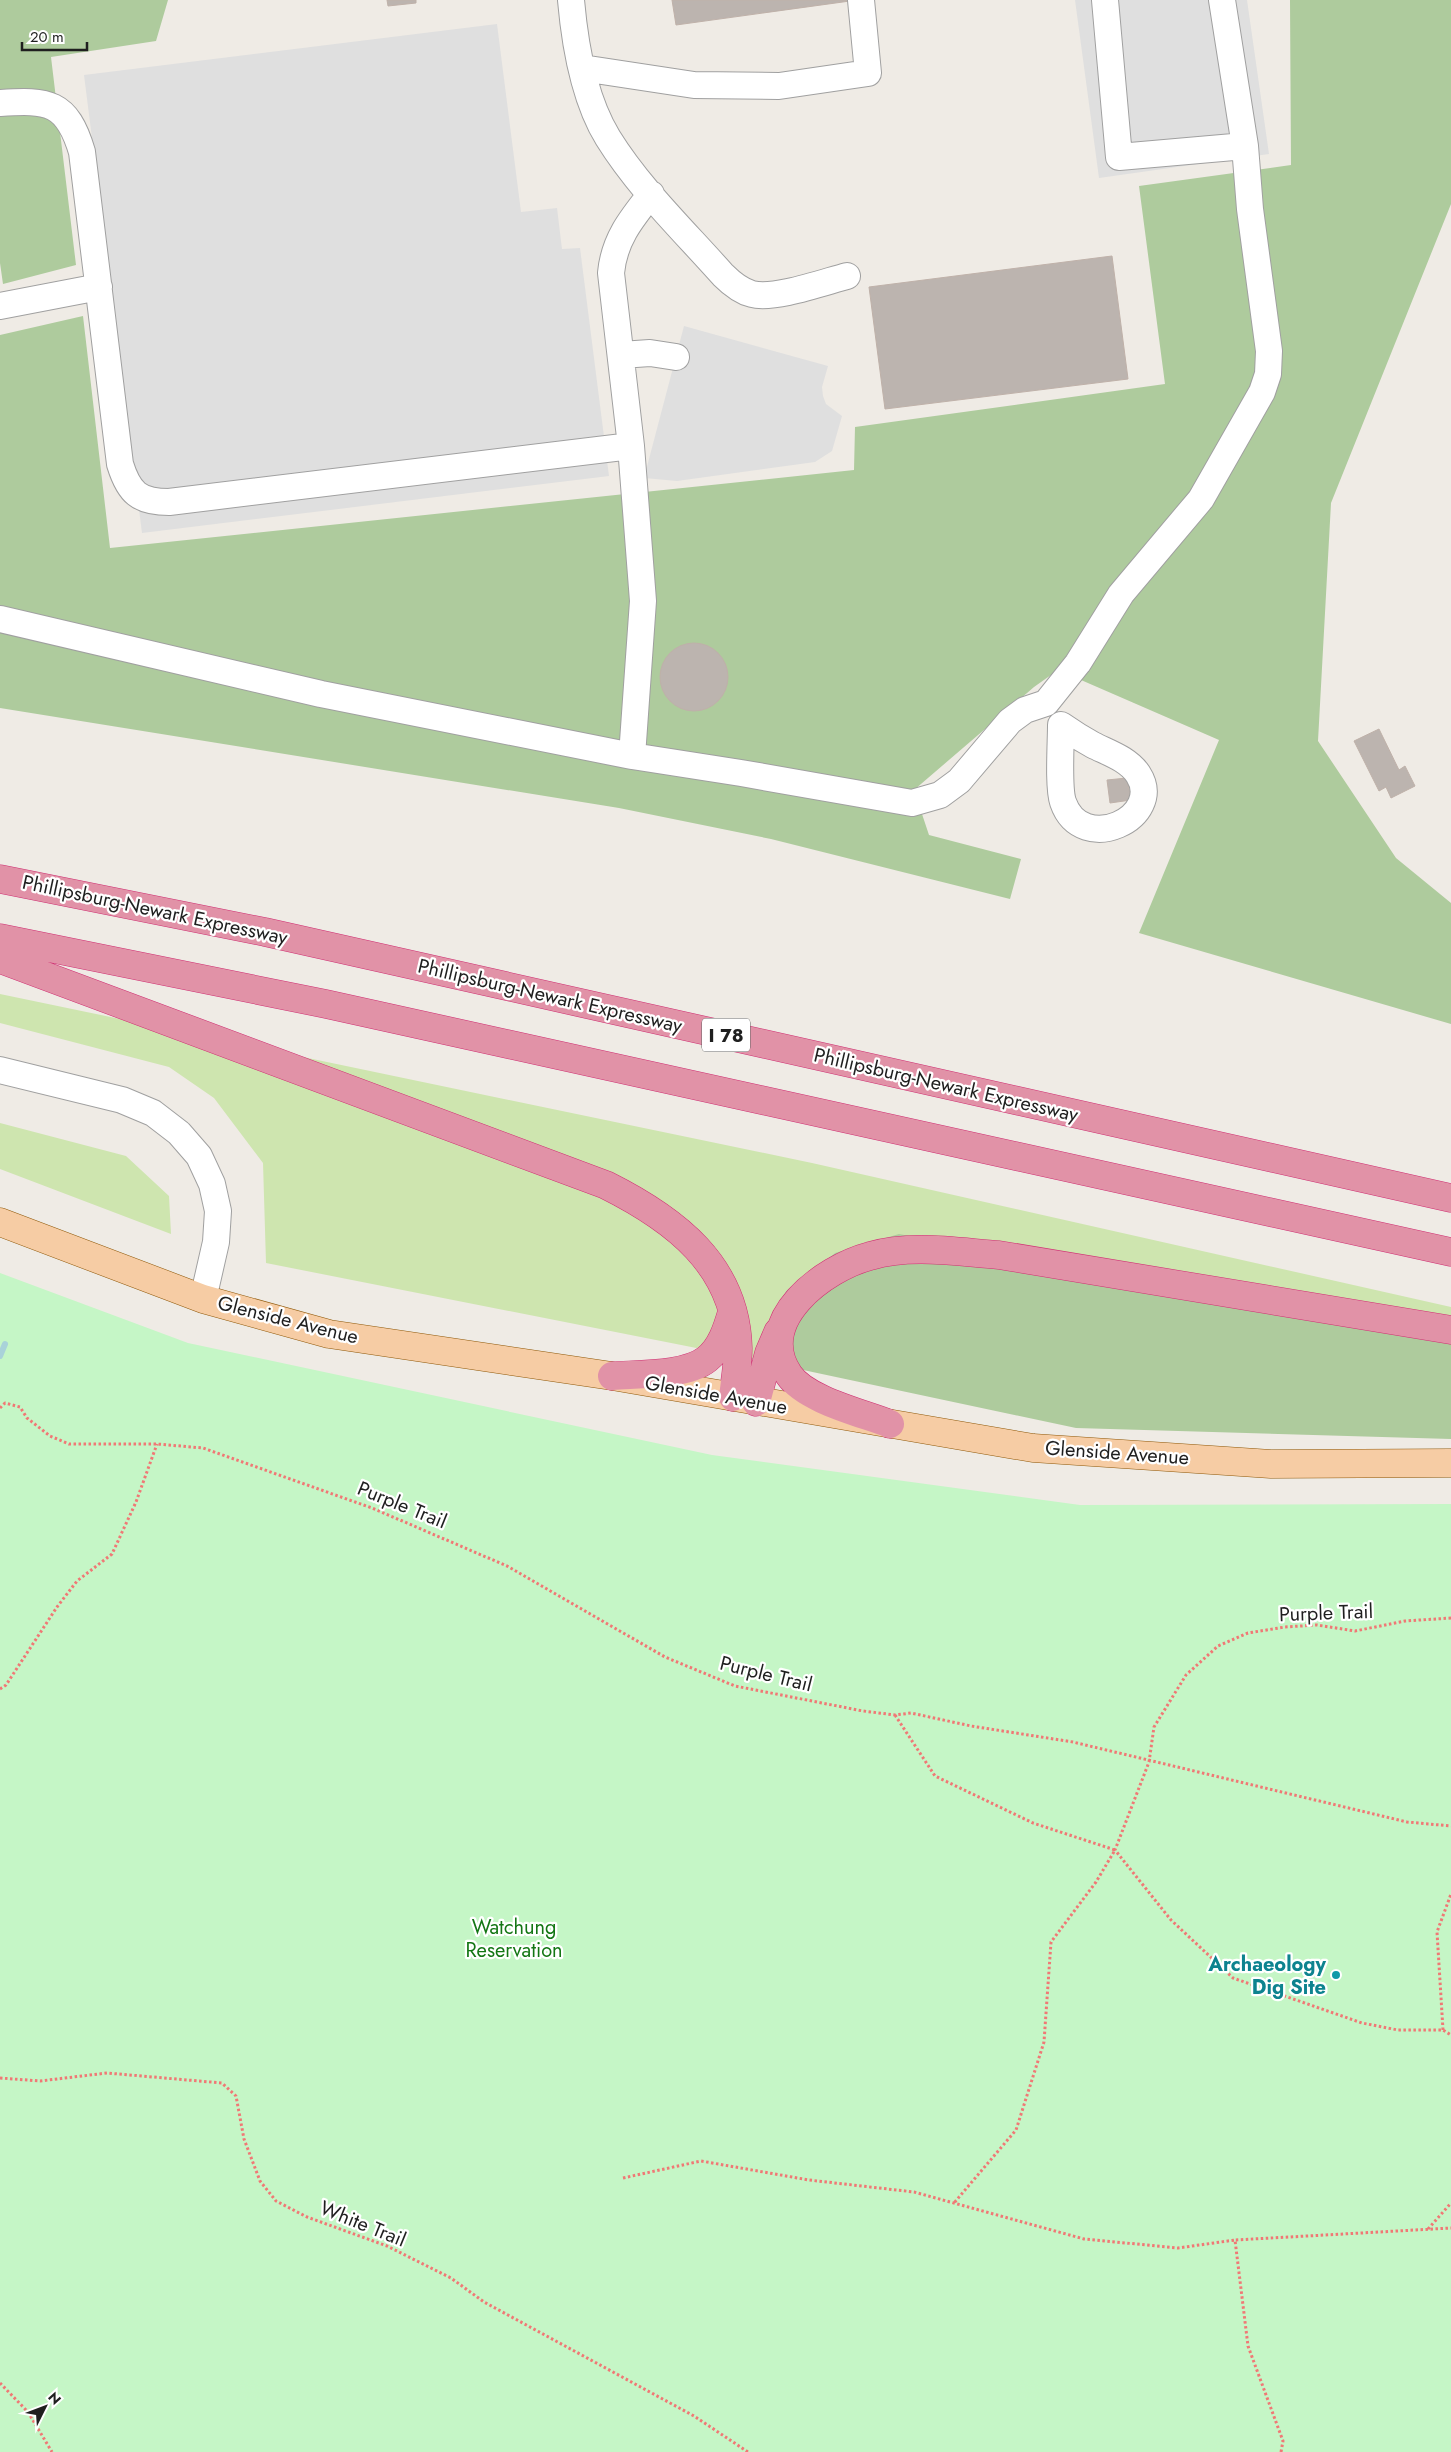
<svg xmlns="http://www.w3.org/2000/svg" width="1451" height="2452" font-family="Jost,sans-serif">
  <rect width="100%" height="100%" fill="#efebe5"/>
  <path fill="#cee5af" d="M0 994 812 1163 1451 1307V1338L835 1253 786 1291 752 1359 266 1263 263 1163 214 1098 169 1067 0 1023Z
    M0 1123 126 1156 169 1196 171 1234 0 1169Z"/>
  <path fill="#aecb9d" d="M0 0H168L156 41 51 57 76 265 3 284 0 263Z
    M1290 0H1451V204L1331 503 1318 741 1396 858 1451 903V1024L1139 933 1219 740 1058 670 1034 687 914 790 929 835 1021 859 1010 899 771 839 619 808 0 708V335L83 316 110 548 854 470 855 427 1165 384 1139 186 1291 165Z
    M899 1234 1451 1338V1439L1076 1428 752 1359 786 1291 835 1253Z"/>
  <path fill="#c5f6c6" d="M0 1273 188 1343 712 1455 1080 1505 1451 1504V2452H0Z"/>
  <path fill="#dfdfdf" d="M1075 0H1247L1269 154 1099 178Z
    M497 24 521 212 557 208 562 249 580 248 609 476 142 533 84 75Z
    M684 326 828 366 822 387 823 396 826 404 842 416 832 451 815 462 677 481 644 478Z"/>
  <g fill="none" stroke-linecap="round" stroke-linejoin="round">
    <path stroke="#a9d2d9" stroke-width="6" d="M0 1356 5 1344"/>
  </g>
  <path fill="#bcb4af" stroke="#bfb1a9" d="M387 0H416V3L388 6Z
    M672 0H850V1L676 25Z
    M1112 256 1128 379 885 409 869 287Z
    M660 677a34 34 0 1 1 68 0a34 34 0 1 1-68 0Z
    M1379 729 1399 770 1405 766 1415 786 1391 798 1386 787 1379 791 1354 741Z
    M1127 778 1131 800 1110 803 1107 780Z"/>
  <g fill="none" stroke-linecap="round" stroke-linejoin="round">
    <g stroke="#a0a0a0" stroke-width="28">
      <path id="minor" d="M571 0C575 46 584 99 608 138 639 188 684 231 723 275 731 283 740 291 752 294 774 300 824 282 847 276
        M1105 0 1119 157 1245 146
        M582 68 694 85 779 86 868 73 861 0
        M0 103C48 100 67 101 82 152L120 464C129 493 139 502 169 502L631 446 611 273C614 240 631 219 651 194
        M0 306 99 287
        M621 355 650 353 676 357
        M631 446 643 601 632 756
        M0 619 321 694 632 756 741 773 912 803 940 795 959 781 1010 721 1025 710 1046 703 1078 663 1121 594 1201 499 1262 392 1268 374 1269 351 1250 209 1245 146 1222 0
        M1061 725C1071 732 1082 739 1093 745 1109 753 1128 759 1138 774 1166 817 1082 857 1063 802 1058 787 1061 743 1061 725Z
        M0 1070 122 1100 153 1113 179 1133 199 1156 212 1184 218 1211 216 1242 203 1299"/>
    </g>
    <g stroke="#8f590a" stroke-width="29">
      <path id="major" d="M0 1222 203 1299 329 1334 612 1376 1033 1448 1271 1464 1451 1463"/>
    </g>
    <g stroke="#cf3073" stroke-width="29">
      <path id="highway" d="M0 879 265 932 1451 1198
        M0 938 326 1004 1451 1252
        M0 959 606 1185C674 1219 736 1265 738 1348 738 1364 735 1381 733 1397
        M612 1376C638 1374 686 1376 707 1359 721 1348 727 1329 732 1312
        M756 1402 769 1353 778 1332
        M890 1424C862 1413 806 1400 789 1375 752 1321 824 1268 870 1256 911 1244 957 1252 999 1255L1451 1330"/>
    </g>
    <path stroke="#f07875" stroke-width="3" stroke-dasharray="2.5 2.5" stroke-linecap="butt" d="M0 1408 5 1403 20 1407 27 1418 50 1436 69 1444H157L203 1448 372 1508 507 1566 665 1657 735 1686 863 1711 895 1715 911 1713 971 1726 1073 1742 1407 1822 1451 1826
      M1451 1618 1405 1621 1355 1631 1317 1625 1285 1627 1248 1633 1218 1646 1186 1675 1154 1727 1149 1762 1115 1850 1171 1920 1233 1978 1362 2023 1398 2030H1443L1451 2035
      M0 1689 6 1685 57 1607 77 1581 112 1554 136 1502 157 1444
      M895 1715 935 1776 1033 1823 1115 1850 1096 1882 1051 1942 1044 2042 1016 2130 954 2203
      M1443 2030 1437 1932 1451 1894
      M0 2078 40 2081 107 2073 222 2083 236 2096 244 2139 260 2181 276 2201 307 2217 387 2246 451 2278 484 2302 694 2416 748 2452
      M623 2178 701 2161 809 2180 914 2192 1084 2239 1178 2248 1235 2240
      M1428 2229 1451 2203
      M0 2383 28 2412 52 2452
      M1281 2452 1283 2441 1248 2346 1235 2240 1451 2228"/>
    <use href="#minor" stroke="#fff" stroke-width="26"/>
    <use href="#major" stroke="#f6cca4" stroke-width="28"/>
    <use href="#highway" stroke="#e192a7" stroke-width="28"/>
  </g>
  <circle fill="#0f9aa8" stroke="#fff" stroke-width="2" cx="1336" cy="1975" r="5"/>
  <g text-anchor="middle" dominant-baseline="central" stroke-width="4.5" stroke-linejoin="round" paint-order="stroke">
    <rect fill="#fff" stroke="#626262" stroke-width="1" x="702" y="1018.5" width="48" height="33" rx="4"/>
    <g font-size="19" font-weight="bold" fill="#1f1f1f">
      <text x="726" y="1035">I 78</text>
    </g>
    <g font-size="20" fill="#1f1f1f" stroke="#fff">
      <text transform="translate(155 910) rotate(12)">Phillipsburg-Newark Expressway</text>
      <text transform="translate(550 996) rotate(13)">Phillipsburg-Newark Expressway</text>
      <text transform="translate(946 1085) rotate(13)">Phillipsburg-Newark Expressway</text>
      <text transform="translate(288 1320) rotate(14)">Glenside Avenue</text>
      <text transform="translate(716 1395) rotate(10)">Glenside Avenue</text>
      <text transform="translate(1117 1453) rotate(4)">Glenside Avenue</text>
      <text transform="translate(402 1505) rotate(22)">Purple Trail</text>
      <text transform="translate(1326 1613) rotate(-2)">Purple Trail</text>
      <text transform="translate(766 1674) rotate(14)">Purple Trail</text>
      <text transform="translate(363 2224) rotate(22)">White Trail</text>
    </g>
    <g font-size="20" fill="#137614" stroke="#fff">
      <text x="514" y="1927">Watchung<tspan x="514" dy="23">Reservation</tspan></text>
    </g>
    <g font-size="20" font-weight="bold" fill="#0d838f" stroke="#fff" text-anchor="end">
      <text x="1326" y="1964">Archaeology<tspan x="1326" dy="23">Dig Site</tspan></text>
    </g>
  </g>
  <g transform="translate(45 2407) rotate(48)" stroke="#ffffff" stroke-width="4" paint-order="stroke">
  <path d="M0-4L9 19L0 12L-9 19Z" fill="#1f1f1f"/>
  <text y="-8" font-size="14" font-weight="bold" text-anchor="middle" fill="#1f1f1f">N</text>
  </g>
  <path d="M22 42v8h65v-8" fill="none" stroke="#1f1f1f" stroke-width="2.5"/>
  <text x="30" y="42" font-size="15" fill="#1f1f1f" stroke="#ffffff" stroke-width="4" paint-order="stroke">20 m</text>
</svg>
